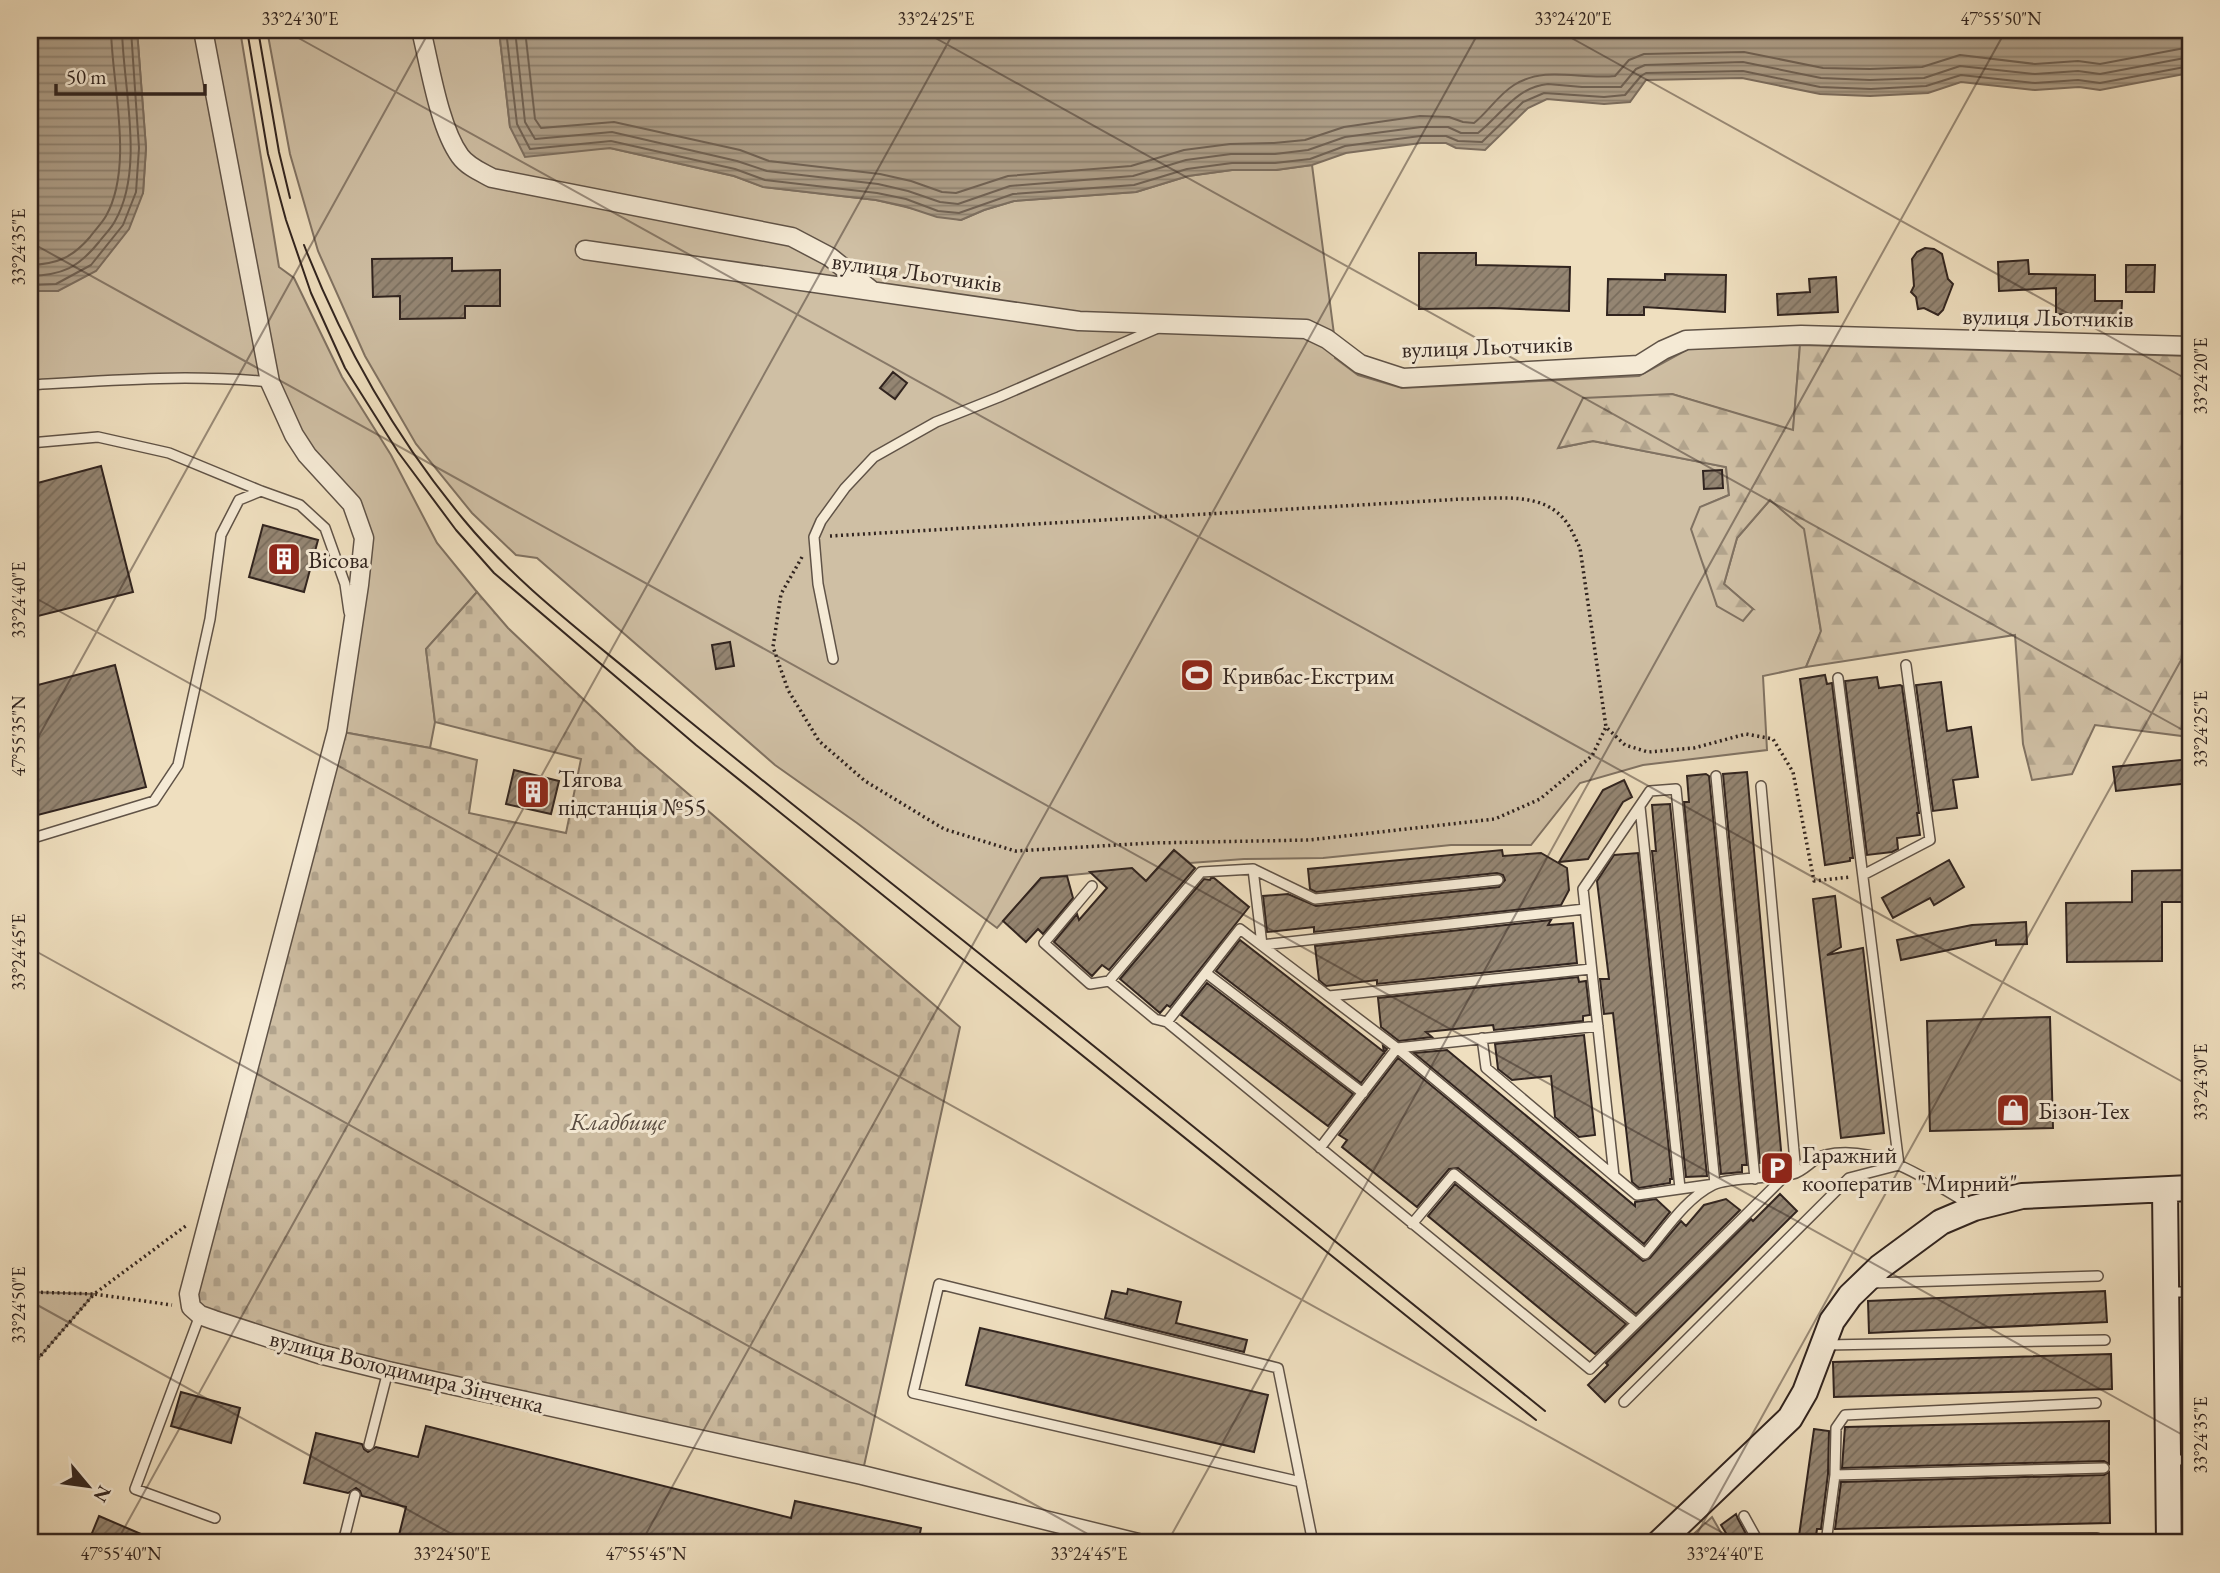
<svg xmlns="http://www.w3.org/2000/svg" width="2220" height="1573" font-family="'EB Garamond',serif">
  <defs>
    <pattern id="forest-firs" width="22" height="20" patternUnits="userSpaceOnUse" patternTransform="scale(1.75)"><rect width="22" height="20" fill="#cfbfa4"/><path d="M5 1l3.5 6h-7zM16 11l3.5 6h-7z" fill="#b2a48d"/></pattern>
    <pattern id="cemetery-stones" width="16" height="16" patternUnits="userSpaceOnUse" patternTransform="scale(1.75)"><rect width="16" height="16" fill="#cfbfa4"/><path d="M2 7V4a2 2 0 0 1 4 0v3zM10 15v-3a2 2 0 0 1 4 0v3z" fill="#b2a48d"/></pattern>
    <pattern id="water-rules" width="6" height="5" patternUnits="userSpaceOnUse" patternTransform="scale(1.75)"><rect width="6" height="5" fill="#ae9f89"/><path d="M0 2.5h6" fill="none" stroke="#8e816f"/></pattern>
    <pattern id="building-hatch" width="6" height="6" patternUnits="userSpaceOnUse" patternTransform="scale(1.75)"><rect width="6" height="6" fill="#948572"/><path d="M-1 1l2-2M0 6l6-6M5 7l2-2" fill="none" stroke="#796d5d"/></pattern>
  </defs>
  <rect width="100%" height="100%" fill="#efdfbf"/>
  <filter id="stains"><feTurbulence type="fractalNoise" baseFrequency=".00286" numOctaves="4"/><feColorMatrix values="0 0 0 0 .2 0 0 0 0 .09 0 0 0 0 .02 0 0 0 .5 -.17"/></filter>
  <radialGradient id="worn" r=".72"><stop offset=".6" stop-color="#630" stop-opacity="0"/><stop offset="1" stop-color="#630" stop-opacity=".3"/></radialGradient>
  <path fill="#cfbfa4" stroke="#807262" stroke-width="2" d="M137 30H240L279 267 294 278 342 377 391 455 437 543 477 592 426 649 435 722 430 748 337 731 364 538 352 504 307 455 270 382 218 377 30 385V291H58L143 193 146 148Z
    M267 30H499L510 127 574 150 610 148 734 176 764 187 876 200 961 220 984 210 1014 201 1136 192 1188 176 1232 170H1276L1312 165 1334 334 1335 358 1358 375 1402 388 1639 376 1690 348 1800 345 1793 431 1672 394 1559 448 1593 441 1726 467 1729 495 1701 507 1717 606 1753 609 1724 584 1737 538 1770 500 1805 529 1821 632 1806 667 1763 676 1767 750 1643 765 1580 783 1531 845H1451L1323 858 1244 859 1190 863 1174 850 1146 881 1132 869 1041 878 997 928 857 823 775 765 537 558 516 555 472 513 416 444 365 356 318 251 290 154Z
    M30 1292 94 1294 30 1368Z
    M1712 1517 1727 1543H1684Z"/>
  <path fill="url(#forest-firs)" stroke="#807262" stroke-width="2" d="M1800 345 2190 356V737L2095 725 2072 774 2032 780 2023 744 2015 635 1806 667 1821 631 1804 529 1770 500 1737 538 1724 584 1753 609 1743 621 1717 606 1691 529 1700 507 1729 495 1726 467 1593 441 1558 448 1583 398 1672 394 1793 430Z"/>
  <path fill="url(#cemetery-stones)" stroke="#807262" stroke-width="2" d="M477 592 508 628 636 749 960 1027 862 1475 388 1371 191 1307 337 731 430 748 477 760 469 813 566 833 581 759 435 722 426 649Z"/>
  <path fill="url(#water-rules)" stroke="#7c6e5f" stroke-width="2" d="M30 30H137L146 148 143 193 129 229 96 271 58 291H30Z
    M499 30H2190V73L2100 90 2079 87 2035 90 1961 82 1928 93 1870 96 1820 94 1742 78 1646 80 1630 102 1604 104 1547 99 1528 108 1485 150 1456 148 1446 143H1421L1346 153 1312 165 1276 170H1232L1188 176 1136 192 1014 201 984 210 961 220 937 217 904 206 876 200 763 187 734 176 610 148 525 157 510 127Z"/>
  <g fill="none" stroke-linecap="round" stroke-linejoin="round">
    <path stroke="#706254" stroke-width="2" d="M506 30 517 124 530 149 611 141 735 169 765 180 877 193 906 199 938 211 959 213 1013 194 1134 185 1187 169 1232 163H1275L1310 159 1345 146 1420 136H1446L1458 141 1482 142 1523 102 1544 93 1604 97 1625 95 1641 76 1646 73 1743 71 1820 87 1871 89 1926 86 1961 75 2035 83 2078 80 2100 83 2190 66
      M515 30 525 122 535 139 612 132 737 161 767 171 878 184 908 191 940 202 958 204 1010 186 1133 176 1186 160 1231 154H1275L1308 150 1345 137 1421 127H1448L1461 133H1478C1501 115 1516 87 1548 84L1582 87H1621L1636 69 1645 65 1743 62 1821 78 1870 80 1924 78 1960 66 2035 74 2078 71 2100 74 2190 57
      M525 30 535 119 541 128 614 122 740 150 769 161 880 174 911 181 942 192 956 193 1008 176 1131 166 1184 150 1230 144 1274 143 1305 140 1344 127 1420 116 1449 117 1463 122 1474 123C1488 112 1498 95 1514 85 1546 65 1579 80 1615 76L1629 60 1644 54 1744 52 1823 68 1870 69 1922 67 1960 55 2035 64 2078 61 2100 64 2190 47
      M30 265C57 264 72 258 90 237 95 230 102 223 106 216 134 166 112 85 111 30
      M30 276C62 275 78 268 99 242 104 235 111 229 115 221 145 169 123 87 122 30
      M30 285 56 284 91 265 123 225 136 192 139 148 131 30"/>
  </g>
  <path fill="url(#building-hatch)" stroke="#31241f" stroke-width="2" d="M1925 248 1934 249 1942 254 1948 279 1953 284 1943 310 1938 315 1924 308 1918 309 1916 297 1911 292 1914 286 1912 259 1917 252Z
    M1419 253H1476V265L1570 267 1569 311 1494 308 1419 309Z
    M452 258V271L500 270V306H465V318L400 319V296L373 297 372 259Z
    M2028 260 2029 274 2095 275V301H2122L2121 324 2084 325V315L2056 314V288L1999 291 1998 262Z
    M2126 265H2155L2154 292H2126Z
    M1665 274 1726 275 1725 312 1644 307V315H1607L1608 279 1665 280Z
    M1836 277 1838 312 1778 315 1777 294 1810 292 1809 279Z
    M893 372 907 383 895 399 880 388Z
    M101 466 133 592 30 618V485Z
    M1722 470 1723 488 1704 489 1703 471Z
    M263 525 318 540 304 592 249 577Z
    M730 642 734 666 716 669 712 645Z
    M115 665 146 787 30 817V687Z
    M1825 675 1827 684 1832 683 1853 858H1850V861L1825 865 1800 679Z
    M1877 677 1879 688 1900 685 1902 686 1919 813H1917L1920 835 1897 838 1898 849 1892 852 1867 855 1845 681Z
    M1941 682 1947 731 1971 727 1978 777 1953 780 1957 808 1933 811 1916 685Z
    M2190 759V783L2116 791 2113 767Z
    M514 770 559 781 551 814 506 804Z
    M1747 772 1782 1161 1760 1163 1723 774Z
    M1706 774 1709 776 1747 1165H1742V1172L1721 1174 1684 802H1689L1687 776Z
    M1624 780 1632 797 1623 802 1588 859 1559 862 1603 790Z
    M1670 804 1707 1176 1686 1177 1652 851H1656L1652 805Z
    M1174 850 1195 868 1109 970 1102 965 1092 976 1054 942 1077 914 1079 920 1107 888 1090 872 1132 868 1146 881Z
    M1502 850 1503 856 1541 853 1567 868 1569 890 1561 905 1314 932V927L1267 932 1263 896 1288 894 1316 906 1499 887 1505 880 1503 875 1497 873 1316 892 1310 889 1308 869Z
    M1638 853 1672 1179H1670V1183L1639 1188 1632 1182 1613 1013 1604 1014 1600 979H1609L1597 881 1614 855Z
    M1949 860 1964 887 1934 905 1930 898 1893 918 1882 898Z
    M2190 870V902H2162V961L2067 962 2066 903 2132 902V871Z
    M1067 876 1073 898 1043 934 1038 929 1026 942 1003 921 1041 878Z
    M1211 878H1214L1249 907 1170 1007 1167 1005 1160 1013 1120 979 1204 879 1210 880Z
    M1835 896 1841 947 1827 955 1863 948 1884 1133 1841 1138 1813 899Z
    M1551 920 1548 925 1573 923 1577 963 1377 984V980L1326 986 1319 980 1315 946Z
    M2026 922 2027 944 1996 945V940L1901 960 1897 940 1972 925Z
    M1240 940 1384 1052 1383 1046 1387 1049 1361 1083 1216 971Z
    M1578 977 1579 982 1586 981 1590 1015 1583 1016V1021L1494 1030 1493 1025 1426 1032 1432 1037 1399 1041 1381 1027 1378 998Z
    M1207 983 1353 1094 1328 1126 1181 1015Z
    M2050 1017 2053 1128 1930 1131 1927 1021Z
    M1584 1035 1595 1135 1579 1137 1555 1117 1551 1076 1512 1080 1498 1069 1495 1044Z
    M1447 1050 1635 1206V1202L1656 1199 1670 1212 1644 1244 1414 1053Z
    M1398 1058 1643 1261 1650 1258 1681 1221 1686 1226 1704 1205 1726 1199 1740 1210 1636 1314 1458 1168 1449 1169 1417 1207 1342 1147 1347 1140 1339 1135Z
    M1455 1184 1626 1324 1595 1354 1428 1216Z
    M1780 1194 1797 1211 1605 1402 1588 1385 1608 1365 1606 1363 1751 1219 1753 1221Z
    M1128 1289 1181 1302 1176 1323 1247 1340 1244 1352 1105 1318 1112 1291 1127 1294Z
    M2105 1291 2107 1322 1869 1333 1868 1301Z
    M980 1328 1268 1395 1254 1452 966 1385Z
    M2111 1354 2112 1389 1834 1397 1833 1362Z
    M181 1392 240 1408 231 1443 171 1426Z
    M2109 1421V1464L2104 1461 1842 1468 1845 1427Z
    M426 1426 791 1518 795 1501 921 1528 918 1543H397L406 1507 362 1496 360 1491 356 1488 348 1493 304 1483 316 1433 362 1444 364 1449 368 1452 376 1447 418 1457Z
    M1814 1429 1829 1431 1828 1474 1821 1529H1817L1815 1543H1798Z
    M2109 1472 2110 1523 1835 1529 1841 1482 2104 1475Z
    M1736 1514 1738 1519 1751 1543H1732L1721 1525Z
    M99 1516 162 1543H88Z"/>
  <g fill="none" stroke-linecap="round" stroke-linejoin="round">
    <g stroke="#605347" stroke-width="12">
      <path id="lane" d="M30 385C111 380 190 374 270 382
        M30 443 98 437 169 453 261 491
        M833 659 818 584 814 537 821 521 845 488 874 457 936 422 999 397 1160 327
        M1716 776 1755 1179
        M1761 786 1796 1173
        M1676 789 1715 1184 1637 1195 1614 1176 1583 889 1650 791Z
        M1640 807 1680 1188
        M30 839 154 801 178 765 210 619 221 535 239 500 261 491 300 505 325 528 345 584 349 612
        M1253 869 1315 899 1498 880
        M1863 875 1930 840 1906 665
        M1092 886 1044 943 1090 984 1109 981 1155 1019 1167 1022
        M1206 973 1363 1093
        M1109 981 1201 872 1253 869 1262 945 1585 909
        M1329 996 1591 969
        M1482 1038 1486 1068 1614 1176
        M1320 1148 1397 1048 1598 1026
        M1786 1175 1590 1369 1167 1022 1240 929 1397 1048 1645 1254C1665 1231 1685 1199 1713 1185 1729 1177 1773 1179 1793 1174 1805 1171 1813 1158 1825 1155 1877 1143 1928 1180 1970 1205
        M1412 1224 1454 1174 1636 1323
        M1872 1283 2098 1276
        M2168 1292H2190
        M200 1315 135 1489 215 1518
        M1826 1345 2105 1340
        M1624 1402 1849 1178 1899 1165 1838 678
        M369 1445 388 1371
        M2170 1460H2190
        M1835 1475 2104 1468
        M1301 1482 913 1393 939 1284 1278 1368 1313 1543
        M1744 1516 1759 1543
        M1827 1539 2097 1538
        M343 1543 355 1495
        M1826 1543 1835 1475 1836 1428 1845 1415 2096 1403"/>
    </g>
    <g stroke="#605347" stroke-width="21">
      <path id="street" d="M203 30 270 382 294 435 307 455 352 504 364 538 359 585 337 731 189 1294 191 1307 200 1315 214 1320 319 1354 388 1371 862 1475 1138 1543
        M421 30C430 66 439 127 460 156 468 167 481 172 492 178L792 237 830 257 871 290
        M585 250 1079 321 1306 329 1327 339 1360 364 1403 378 1639 365 1663 350 1686 340 1801 335 2190 346"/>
    </g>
    <g stroke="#31241f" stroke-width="28">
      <path id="secondary" d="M2165 1190 2169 1543
        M1659 1543 1790 1418 1805 1392 1832 1321 1850 1296 1880 1267 1941 1222 1974 1208 2022 1196 2190 1188"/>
    </g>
    <path stroke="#31241f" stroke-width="3.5" stroke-dasharray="2 3.5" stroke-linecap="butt" d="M830 536 1462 499C1497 499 1544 490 1567 523 1572 530 1576 540 1580 548L1606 727 1625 745 1648 752 1694 748 1746 734 1773 739 1793 772 1814 881 1850 877
      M802 557 781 594 773 647 788 690 819 741 865 781 944 829 1015 851 1151 843 1309 840 1495 819 1540 799 1592 756 1606 727
      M30 1292 94 1294 187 1225
      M30 1368 94 1294 172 1305"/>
    <use href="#lane" stroke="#f5ead5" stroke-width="9"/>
    <use href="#street" stroke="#f5ead5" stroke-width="18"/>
    <use href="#secondary" stroke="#f5ead5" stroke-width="24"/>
    <path stroke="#31241f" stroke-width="2" d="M247 30 268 154 286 220 311 293 345 368 398 452 456 530 494 573 696 745 1536 1420
      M258 30 279 152 290 198
      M304 245C343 345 395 437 464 520 515 582 582 632 643 683 754 775 868 864 980 954 1169 1106 1357 1259 1545 1411"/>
  </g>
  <path fill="none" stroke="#31241f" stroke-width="2" stroke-opacity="0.45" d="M284 30 2190 1086M921 30 2190 734M1557 30 2190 381M30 242 2190 1439M30 595 1741 1543M30 752 430 30M30 948 1104 1543M30 1301 468 1543M116 1543 955 30M641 1543 1480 30M1167 1543 2006 30M1692 1543 2190 644"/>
  <defs>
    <g id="building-square" transform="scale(1.75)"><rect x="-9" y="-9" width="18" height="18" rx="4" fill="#8f2418" stroke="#f5ead5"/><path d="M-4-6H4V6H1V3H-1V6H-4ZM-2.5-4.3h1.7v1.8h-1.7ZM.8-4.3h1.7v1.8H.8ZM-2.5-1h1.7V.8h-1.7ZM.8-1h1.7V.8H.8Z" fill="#fff"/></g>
    <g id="stadium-square" transform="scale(1.75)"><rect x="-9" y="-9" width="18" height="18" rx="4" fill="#8f2418" stroke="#f5ead5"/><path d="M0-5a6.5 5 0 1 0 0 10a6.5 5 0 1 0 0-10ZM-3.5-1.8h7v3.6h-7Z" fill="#fff"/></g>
    <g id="shop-square" transform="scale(1.75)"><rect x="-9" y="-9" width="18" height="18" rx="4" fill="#8f2418" stroke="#f5ead5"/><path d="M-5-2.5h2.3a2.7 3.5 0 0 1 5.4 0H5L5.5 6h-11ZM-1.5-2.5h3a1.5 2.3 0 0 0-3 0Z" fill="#fff"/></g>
    <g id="parking-square" transform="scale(1.75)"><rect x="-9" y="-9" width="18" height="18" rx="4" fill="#8f2418" stroke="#f5ead5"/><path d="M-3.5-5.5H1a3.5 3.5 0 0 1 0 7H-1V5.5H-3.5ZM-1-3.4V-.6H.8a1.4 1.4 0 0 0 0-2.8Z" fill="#fff"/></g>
  </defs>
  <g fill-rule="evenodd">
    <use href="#building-square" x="284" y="559"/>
    <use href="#stadium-square" x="1197" y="675"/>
    <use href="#building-square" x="533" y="792"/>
    <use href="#shop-square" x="2013" y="1110"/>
    <use href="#parking-square" x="1777" y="1168"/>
  </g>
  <g text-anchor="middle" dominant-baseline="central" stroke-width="6" stroke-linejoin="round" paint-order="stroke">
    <g font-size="24" fill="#31241f" stroke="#f5ead5">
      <text transform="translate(917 272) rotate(8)">вулиця Льотчиків</text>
      <text transform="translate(2048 317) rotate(1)">вулиця Льотчиків</text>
      <text transform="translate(1487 346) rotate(-2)">вулиця Льотчиків</text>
      <text transform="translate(407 1371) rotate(14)">вулиця Володимира Зінченка</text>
    </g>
    <g font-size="24" fill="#31241f" stroke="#f5ead5" text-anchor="start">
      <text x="308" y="559">Вісова</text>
      <text x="1222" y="675">Кривбас-Екстрим</text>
      <text x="558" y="778">Тягова<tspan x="558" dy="28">підстанція №55</tspan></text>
      <text x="2038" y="1110">Бізон-Тех</text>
      <text x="1802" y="1154">Гаражний<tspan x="1802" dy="28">кооператив "Мирний"</tspan></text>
    </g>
    <g font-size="24" font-style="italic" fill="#584b40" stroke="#f5ead5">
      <text x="618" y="1121">Кладбище</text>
    </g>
  </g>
  <rect width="2220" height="1573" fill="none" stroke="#efdfbf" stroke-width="77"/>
  <g transform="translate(88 1486) rotate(119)" stroke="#f5ead5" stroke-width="5" paint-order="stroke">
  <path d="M0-5L12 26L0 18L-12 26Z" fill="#31241f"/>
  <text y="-10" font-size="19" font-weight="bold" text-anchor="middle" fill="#31241f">N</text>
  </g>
  <path d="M56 84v10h149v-10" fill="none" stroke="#31241f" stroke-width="3.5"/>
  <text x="66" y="84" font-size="21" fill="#31241f" stroke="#f5ead5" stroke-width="5" paint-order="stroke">50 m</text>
  <rect x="38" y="38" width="2144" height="1496" fill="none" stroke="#31241f" stroke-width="2.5"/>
  <g font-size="18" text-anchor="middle" fill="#31241f">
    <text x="300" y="25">33°24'30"E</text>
    <text x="936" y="25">33°24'25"E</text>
    <text x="1573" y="25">33°24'20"E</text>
    <text x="2001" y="25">47°55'50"N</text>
    <text transform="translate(19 247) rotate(-90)" y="6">33°24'35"E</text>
    <text transform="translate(2201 376) rotate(-90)" y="6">33°24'20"E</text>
    <text transform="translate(19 600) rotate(-90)" y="6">33°24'40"E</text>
    <text transform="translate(2201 729) rotate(-90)" y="6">33°24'25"E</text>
    <text transform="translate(19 736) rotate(-90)" y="6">47°55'35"N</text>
    <text transform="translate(19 952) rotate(-90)" y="6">33°24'45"E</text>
    <text transform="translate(2201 1082) rotate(-90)" y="6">33°24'30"E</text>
    <text transform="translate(19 1305) rotate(-90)" y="6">33°24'50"E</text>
    <text transform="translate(2201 1435) rotate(-90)" y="6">33°24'35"E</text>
    <text x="121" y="1560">47°55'40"N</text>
    <text x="452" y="1560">33°24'50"E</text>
    <text x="646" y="1560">47°55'45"N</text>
    <text x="1089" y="1560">33°24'45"E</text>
    <text x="1725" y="1560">33°24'40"E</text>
  </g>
  <rect width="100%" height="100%" filter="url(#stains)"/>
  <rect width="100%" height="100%" fill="url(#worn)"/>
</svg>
